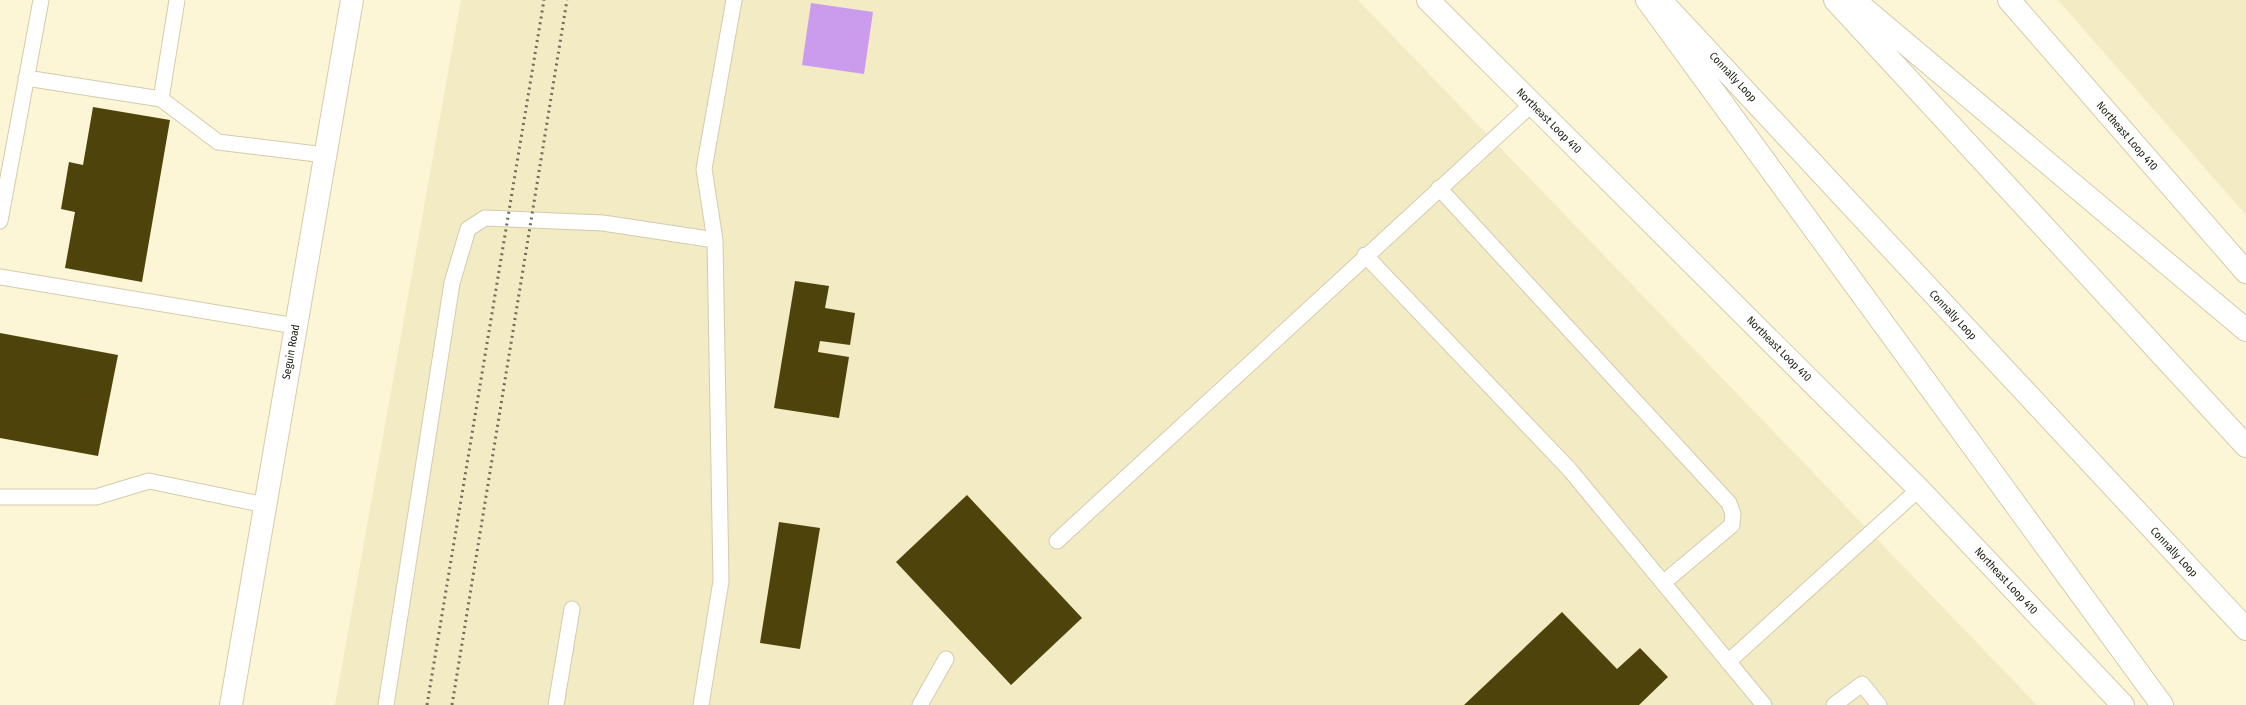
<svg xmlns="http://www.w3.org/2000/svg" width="2246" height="705" font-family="'Fira Sans Condensed',sans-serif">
  <rect width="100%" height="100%" fill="#fcf6d6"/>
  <path fill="#f2ebc4" d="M461 0H1358L2037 705H335Z
    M2058 0H2246V215Z"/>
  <path fill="#cb9ced" d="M811 3 873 12 864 74 802 65Z"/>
  <path fill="#4e440b" d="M93 107 170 120 142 282 65 268 75 212 61 209 69 162 83 165Z
    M795 281 829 286 825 308 855 313 850 345 820 341 818 352 849 357 839 418 774 408Z
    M0 333 118 355 98 456 0 438Z
    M967 495 1082 618 1011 685 896 562Z
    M779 522 820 528 800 649 760 643Z
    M1562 612 1617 669 1640 648 1668 677 1639 705H1464Z"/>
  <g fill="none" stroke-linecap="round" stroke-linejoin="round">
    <g stroke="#d2ccad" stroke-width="17">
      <path id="lane" d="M177 0 161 99 218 142 325 155
        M26 78 161 99
        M1439 188 1729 503 1733 514 1732 525 1663 583
        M0 221 41 0
        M1365 255 1570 470 1764 705
        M0 277 296 326
        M0 497H96L149 481 265 505
        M1057 541 1532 104
        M1728 662 1919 489
        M386 705 452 283 468 229 485 218 603 223 715 240
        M556 705 572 609
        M701 705 721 581 715 240 704 169 734 0
        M920 705 946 659
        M1834 705 1862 684 1879 705"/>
    </g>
    <g stroke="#d2ccad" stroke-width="24">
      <path id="secondary" d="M1428 0 1919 489 2123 705
        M2009 0 2246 272"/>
    </g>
    <g stroke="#d2ccad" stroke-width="24">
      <path id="primary" d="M231 705 352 0"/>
    </g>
    <g stroke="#d2ccad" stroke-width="24">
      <path id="highway" d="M1647 0 2162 705
        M1835 0 2246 446
        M1854 0 2246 330
        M1664 4 2246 629"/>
    </g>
    <use href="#lane" stroke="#fff" stroke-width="15"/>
    <use href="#secondary" stroke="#fff" stroke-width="22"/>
    <use href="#primary" stroke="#fff" stroke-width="22"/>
    <use href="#highway" stroke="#fff" stroke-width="22"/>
    <path stroke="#716d5a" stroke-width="3" stroke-dasharray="2 4" stroke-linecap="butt" d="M427 705 544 0
      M452 705 567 0"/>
  </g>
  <g text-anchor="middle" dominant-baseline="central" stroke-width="4" stroke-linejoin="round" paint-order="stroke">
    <g font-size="11" fill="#1b190e" stroke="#fff">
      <text transform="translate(1733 77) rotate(47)">Connally Loop</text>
      <text transform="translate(1549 121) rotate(45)">Northeast Loop 410</text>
      <text transform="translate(2127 136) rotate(49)">Northeast Loop 410</text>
      <text transform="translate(1953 315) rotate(47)">Connally Loop</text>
      <text transform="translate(1779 349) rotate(45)">Northeast Loop 410</text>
      <text transform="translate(291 352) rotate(-80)">Seguin Road</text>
      <text transform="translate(2174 552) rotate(47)">Connally Loop</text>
      <text transform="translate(2006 581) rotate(47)">Northeast Loop 410</text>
    </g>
  </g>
</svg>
